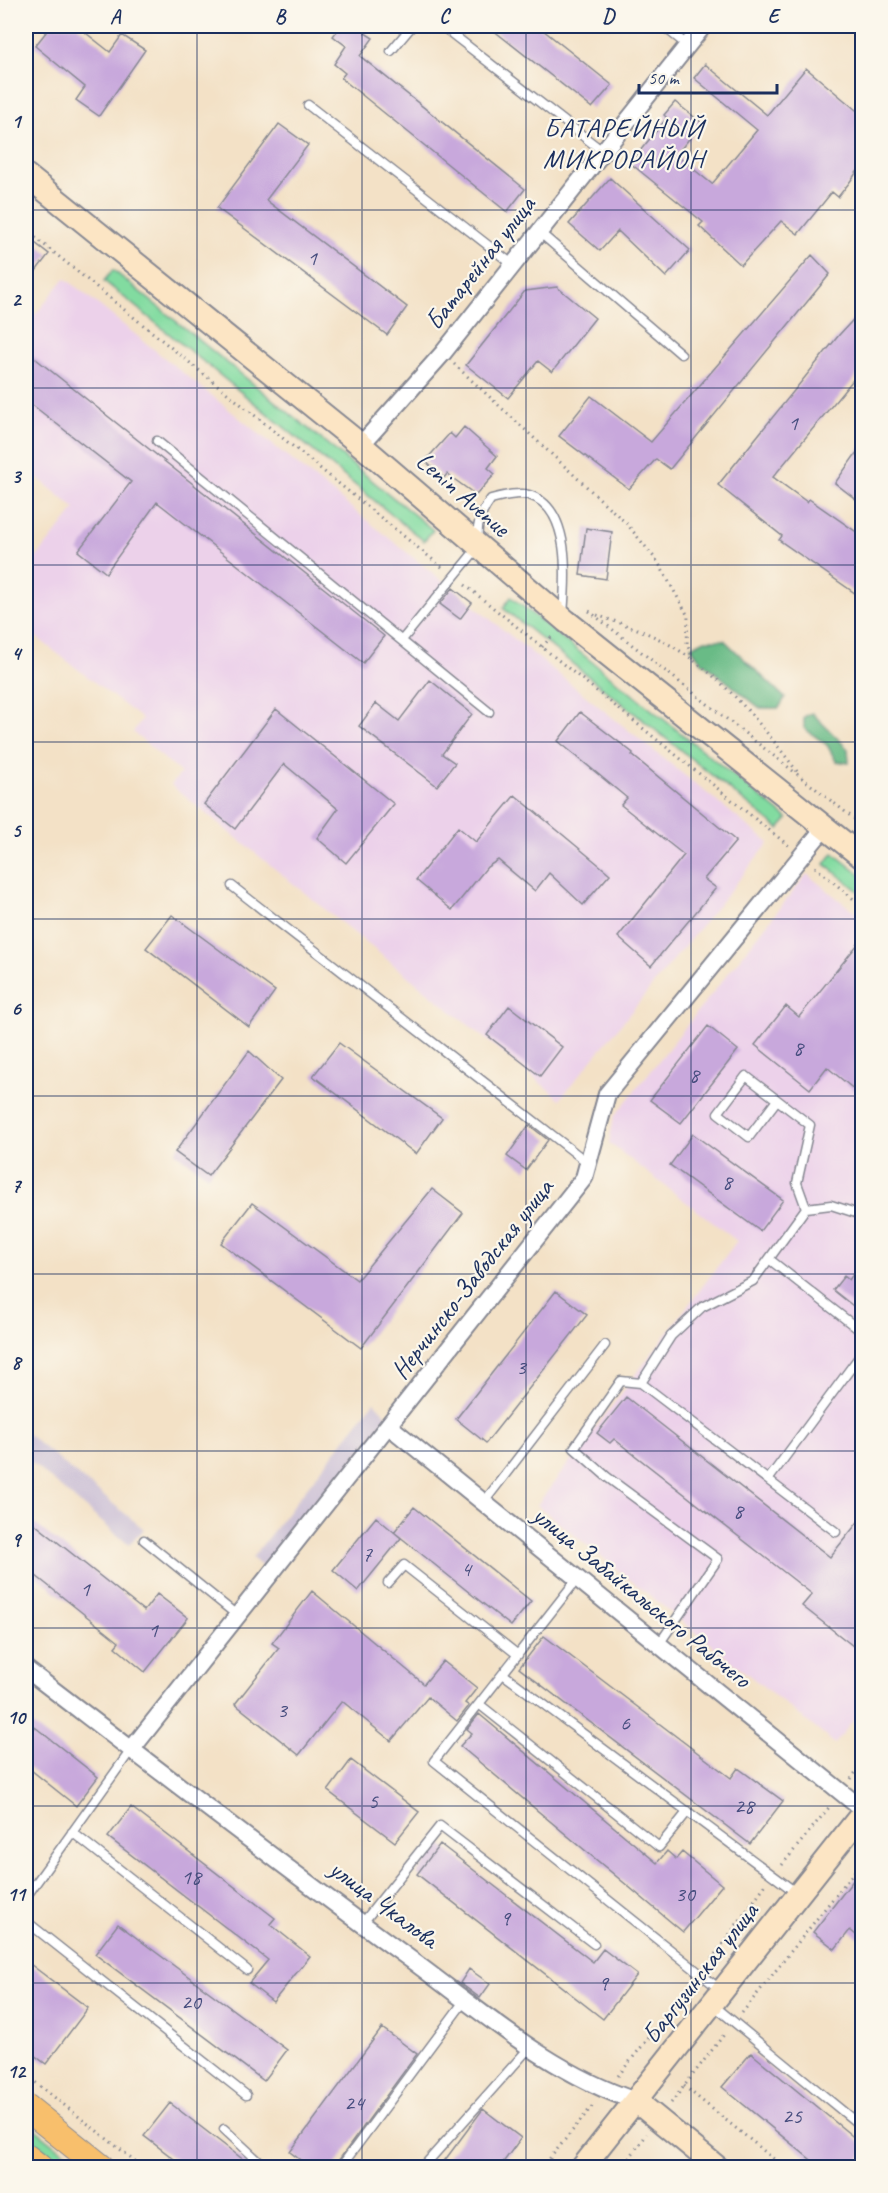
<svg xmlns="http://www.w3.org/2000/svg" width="888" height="2193" font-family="Caveat,sans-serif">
  <rect width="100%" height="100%" fill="#fbf7ec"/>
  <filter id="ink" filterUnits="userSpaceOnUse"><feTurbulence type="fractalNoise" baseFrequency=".0167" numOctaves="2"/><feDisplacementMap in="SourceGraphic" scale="12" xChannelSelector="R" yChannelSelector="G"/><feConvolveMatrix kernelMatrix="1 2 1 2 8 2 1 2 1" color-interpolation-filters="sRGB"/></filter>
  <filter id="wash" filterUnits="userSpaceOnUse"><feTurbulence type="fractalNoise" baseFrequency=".008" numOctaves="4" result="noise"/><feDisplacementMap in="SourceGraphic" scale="24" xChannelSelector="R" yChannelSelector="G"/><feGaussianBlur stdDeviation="1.35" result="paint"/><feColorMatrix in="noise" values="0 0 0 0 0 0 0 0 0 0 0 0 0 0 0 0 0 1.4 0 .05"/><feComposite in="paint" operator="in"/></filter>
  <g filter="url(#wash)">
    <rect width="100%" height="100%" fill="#f3e1c6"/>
    <path fill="#ecd1ea" d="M65 278 769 843 560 1099 171 785 181 773 133 732 142 719 26 629V571L75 509 26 468V326Z
      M807 874 862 918V1709L835 1744 537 1505 737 1241 609 1143 614 1117Z"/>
    <path fill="#cbbfd5" d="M374 1402 388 1417 266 1570 252 1558Z
      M26 1433 144 1529 129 1545 26 1458Z"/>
    <path fill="#82dba0" stroke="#4e857f" stroke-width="1.5" d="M113 270 433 530 424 541 104 281Z
      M511 597 788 819 779 829 503 608Z
      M833 853 862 876V894L825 864Z
      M26 2122 83 2167H67L26 2135Z"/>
    <path fill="#69bb86" stroke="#427572" stroke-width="1.5" d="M705 640H724L785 698 779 708H760L701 661 691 647Z
      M812 713 848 749 849 763 836 761 827 745 804 728V717Z"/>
    <g id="blocks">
      <path fill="#c8a8dc" d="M51 26H77L110 52 122 35 145 50 99 116 76 100 85 87 35 46Z
        M341 26H370L365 33 373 38 360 56 525 189 507 212 341 78 345 73 334 64 346 46 333 36Z
        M488 26H538L612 85 592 108Z
        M705 64 767 115 806 68 862 115V165L849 183 838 197 832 192 798 234 781 221 741 265 699 226 703 222 630 163 667 118 664 115 675 102 702 123 676 155 712 184 757 130 694 78Z
        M279 124 308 145 266 200 407 307 387 335 217 208Z
        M610 178 690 250 666 277 618 231 600 251 569 224Z
        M26 236 49 254 26 284Z
        M812 255 830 274 670 469 656 459 629 489 559 436 591 396 651 442Z
        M557 287 595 318 552 372 538 361 508 398 466 365 525 291Z
        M862 310V369L773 477 807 502 809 499 862 536V598L779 540 782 536 718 485 839 335Z
        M31 355 384 636 363 663 157 502 106 573 78 551 131 482 26 400V362Z
        M464 427 497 456 488 468 495 474 476 495 447 474 444 478 425 461 450 433 455 438Z
        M862 445V504L835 483Z
        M586 528 612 532 606 579 580 575Z
        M453 588 472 603 460 619 440 604Z
        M430 680 472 714 442 754 455 763 437 786 359 726 376 703 399 721Z
        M276 709 394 804 346 863 317 838 338 809 284 764 235 829 204 804Z
        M580 712 633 753 632 755 736 841 704 879 716 888 651 966 618 937 684 855 621 805 627 798 558 741Z
        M515 795 610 874 583 905 549 873 535 891 498 860 487 867 452 910 416 880 458 827 476 842Z
        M172 915 275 991 249 1027 146 948Z
        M862 939V1096L827 1067 810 1089 755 1045 786 1006 799 1017Z
        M509 1006 562 1047 540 1076 487 1035Z
        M708 1026 738 1050 681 1123 650 1100Z
        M339 1043 442 1118 416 1154 313 1076Z
        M249 1051 281 1080 208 1176 175 1152Z
        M529 1125 548 1140 526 1170 507 1156Z
        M693 1134 783 1200 760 1231 670 1165Z
        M432 1189 463 1213 361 1348 221 1243 252 1203 357 1280Z
        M862 1262V1313L833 1290 844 1276 849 1280Z
        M556 1291 587 1315 486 1443 456 1419Z
        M626 1397 830 1557 862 1517V1653L802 1606 812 1594 614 1439 610 1443 597 1433Z
        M414 1507 531 1601 511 1626 394 1532Z
        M26 1517 144 1611 157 1594 188 1618 145 1672 115 1647 119 1642 26 1568Z
        M376 1517 401 1538 358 1591 333 1570Z
        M312 1591 424 1684 443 1661 477 1688 465 1703 469 1706 457 1721 428 1697 391 1741 342 1701 299 1755 235 1704 279 1648 272 1643Z
        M544 1636 731 1778 738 1768 783 1801 750 1844 519 1668Z
        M479 1714 657 1863 667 1851 676 1859 682 1852 722 1885 683 1932 460 1746 472 1733 467 1729Z
        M26 1720 98 1777 76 1806 26 1766Z
        M351 1760 419 1812 395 1842 328 1791Z
        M131 1807 275 1918 270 1924 310 1956 273 2002 249 1983 268 1960 108 1837Z
        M440 1844 593 1962 603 1949 637 1975 603 2019 417 1874Z
        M862 1869V1940L850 1930 835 1949 813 1932Z
        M118 1924 287 2050 264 2081 95 1954Z
        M26 1961 88 2008 46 2064 26 2049Z
        M469 1969 490 1984 480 1998 460 1983Z
        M382 2028 417 2054 333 2168H311L290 2152Z
        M751 2053 862 2144V2156L853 2168H821L722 2087Z
        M170 2103 254 2168H186L144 2136Z
        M483 2109 521 2138 499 2168H439Z"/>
    </g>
  </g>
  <g filter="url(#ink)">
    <use href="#blocks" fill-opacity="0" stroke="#878892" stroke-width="1.5"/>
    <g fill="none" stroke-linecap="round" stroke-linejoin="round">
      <g stroke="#878892" stroke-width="11">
        <path id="lane" d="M442 26 601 150
          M663 26 687 45
          M391 51 412 26
          M308 105 512 264
          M538 231 681 354
          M157 441 489 712
          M402 640 479 546C475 527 480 514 491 499 502 496 518 492 529 495 572 508 566 580 563 614
          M232 886 588 1163
          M777 1100 749 1137 718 1113 746 1076 810 1125 797 1183 806 1208
          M769 1259 806 1208 831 1205 862 1215
          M641 1383 621 1381 574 1448 607 1477 718 1559 659 1644
          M768 1480 862 1353
          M484 1502 605 1345
          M836 1532 641 1383 671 1336 702 1307 753 1281 769 1259 862 1332
          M144 1540 238 1616
          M578 1578 434 1761 722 1991
          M388 1583 404 1565 518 1655
          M503 1674 798 1894
          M479 1704 659 1847 688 1811
          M72 1832 247 1970
          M26 1897 131 1750
          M26 1921 246 2095
          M362 1924 440 1826 594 1944
          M712 2004 862 2127
          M224 2129 266 2168
          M340 2168 465 2000
          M422 2168 530 2047"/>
      </g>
      <g stroke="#878892" stroke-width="20">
        <path id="street" d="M361 445 443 353 703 26
          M389 1426 862 1809
          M26 1669C153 1766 280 1864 410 1959 481 2011 552 2074 636 2101
          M131 1750 584 1178 607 1094 825 827"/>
      </g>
      <g stroke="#878892" stroke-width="26">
        <path id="secondary" d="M26 175 361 445 566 621 862 857
          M636 2101 718 2168
          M582 2168 862 1814"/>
      </g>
      <g stroke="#878892" stroke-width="28">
        <path id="primary" d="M26 2107 102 2168
          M26 2157 40 2168"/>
      </g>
      <path stroke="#878892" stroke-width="3" stroke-dasharray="1.5 4.5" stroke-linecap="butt" d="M26 230 443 568
        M454 364 627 524 658 562 688 616 687 644 693 659
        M465 585 789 846
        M589 611 862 825
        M597 615C615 622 635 627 653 636 715 665 759 721 799 774
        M542 647 553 635
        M815 867 862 906
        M851 1779 862 1763
        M782 1865 831 1805
        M708 1964 766 1884
        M742 2013 862 1862
        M26 2075 144 2168
        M618 2076 693 1983
        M684 2086 785 2168
        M671 2103 726 2032
        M542 2168 594 2104
        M622 2168 647 2134"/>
      <use href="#lane" stroke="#fff" stroke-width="8"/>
      <use href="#street" stroke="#fff" stroke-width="16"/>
      <use href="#secondary" stroke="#fce5c4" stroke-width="22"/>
      <use href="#primary" stroke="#f8bf6c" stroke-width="26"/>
    </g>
  </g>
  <path fill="none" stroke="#1b2f5e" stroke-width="1.5" stroke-opacity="0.55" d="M197 26V2168M362 26V2168M526 26V2168M691 26V2168M26 210H862M26 388H862M26 565H862M26 742H862M26 919H862M26 1096H862M26 1274H862M26 1451H862M26 1628H862M26 1806H862M26 1983H862"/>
  <g text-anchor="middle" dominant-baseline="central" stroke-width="4.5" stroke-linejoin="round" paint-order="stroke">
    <g font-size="22" fill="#464d7e">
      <text x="312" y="258">1</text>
      <text x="793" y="423">1</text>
      <text x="798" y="1048">8</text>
      <text x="694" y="1075">8</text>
      <text x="727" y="1182">8</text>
      <text x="521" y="1367">3</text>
      <text x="738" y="1511">8</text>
      <text x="367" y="1554">7</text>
      <text x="466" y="1569">4</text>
      <text x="85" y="1589">1</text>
      <text x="153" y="1630">1</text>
      <text x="282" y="1710">3</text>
      <text x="625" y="1723">6</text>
      <text x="373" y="1801">5</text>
      <text x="744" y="1806">28</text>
      <text x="191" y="1877">18</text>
      <text x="685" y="1894">30</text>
      <text x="505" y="1918">9</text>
      <text x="603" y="1983">9</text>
      <text x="191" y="2002">20</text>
      <text x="354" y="2103">24</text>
      <text x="792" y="2116">25</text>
    </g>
    <g font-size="26" fill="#1b2f5e" stroke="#fbf7ec">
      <text transform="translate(480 263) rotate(-52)">Батарейная улица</text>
      <text transform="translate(463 494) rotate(41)">Lenin Avenue</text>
      <text transform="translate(472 1279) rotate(-52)">Нерчинско-Заводская улица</text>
      <text transform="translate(642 1597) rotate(39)">улица Забайкальского Рабочего</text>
      <text transform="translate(384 1904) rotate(37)">улица Чкалова</text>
      <text transform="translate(700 1973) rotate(-52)">Баргузинская улица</text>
    </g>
    <g font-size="27" letter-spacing="1.5" fill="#1b2f5e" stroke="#fbf7ec">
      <text x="624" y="128">БАТАРЕЙНЫЙ<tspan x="624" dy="31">МИКРОРАЙОН</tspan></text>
    </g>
  </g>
  <rect width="888" height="2193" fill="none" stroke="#fbf7ec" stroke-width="66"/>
  <path d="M639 84v9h138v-9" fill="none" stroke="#1b2f5e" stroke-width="3"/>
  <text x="648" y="84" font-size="18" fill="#1b2f5e" stroke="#fbf7ec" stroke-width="4.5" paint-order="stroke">50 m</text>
  <rect x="33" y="33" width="822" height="2127" fill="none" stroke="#1b2f5e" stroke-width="2"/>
  <g font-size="20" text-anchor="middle" font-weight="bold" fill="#1b2f5e">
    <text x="115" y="23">A</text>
    <text x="280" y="23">B</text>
    <text x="444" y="23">C</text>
    <text x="608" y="23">D</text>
    <text x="773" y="23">E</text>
    <text x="16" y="128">1</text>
    <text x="16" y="306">2</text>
    <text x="16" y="483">3</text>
    <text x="16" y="660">4</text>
    <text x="16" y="837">5</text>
    <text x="16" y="1015">6</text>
    <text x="16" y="1192">7</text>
    <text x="16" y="1369">8</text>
    <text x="16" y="1546">9</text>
    <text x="16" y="1724">10</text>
    <text x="16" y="1901">11</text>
    <text x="16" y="2078">12</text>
  </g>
</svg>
